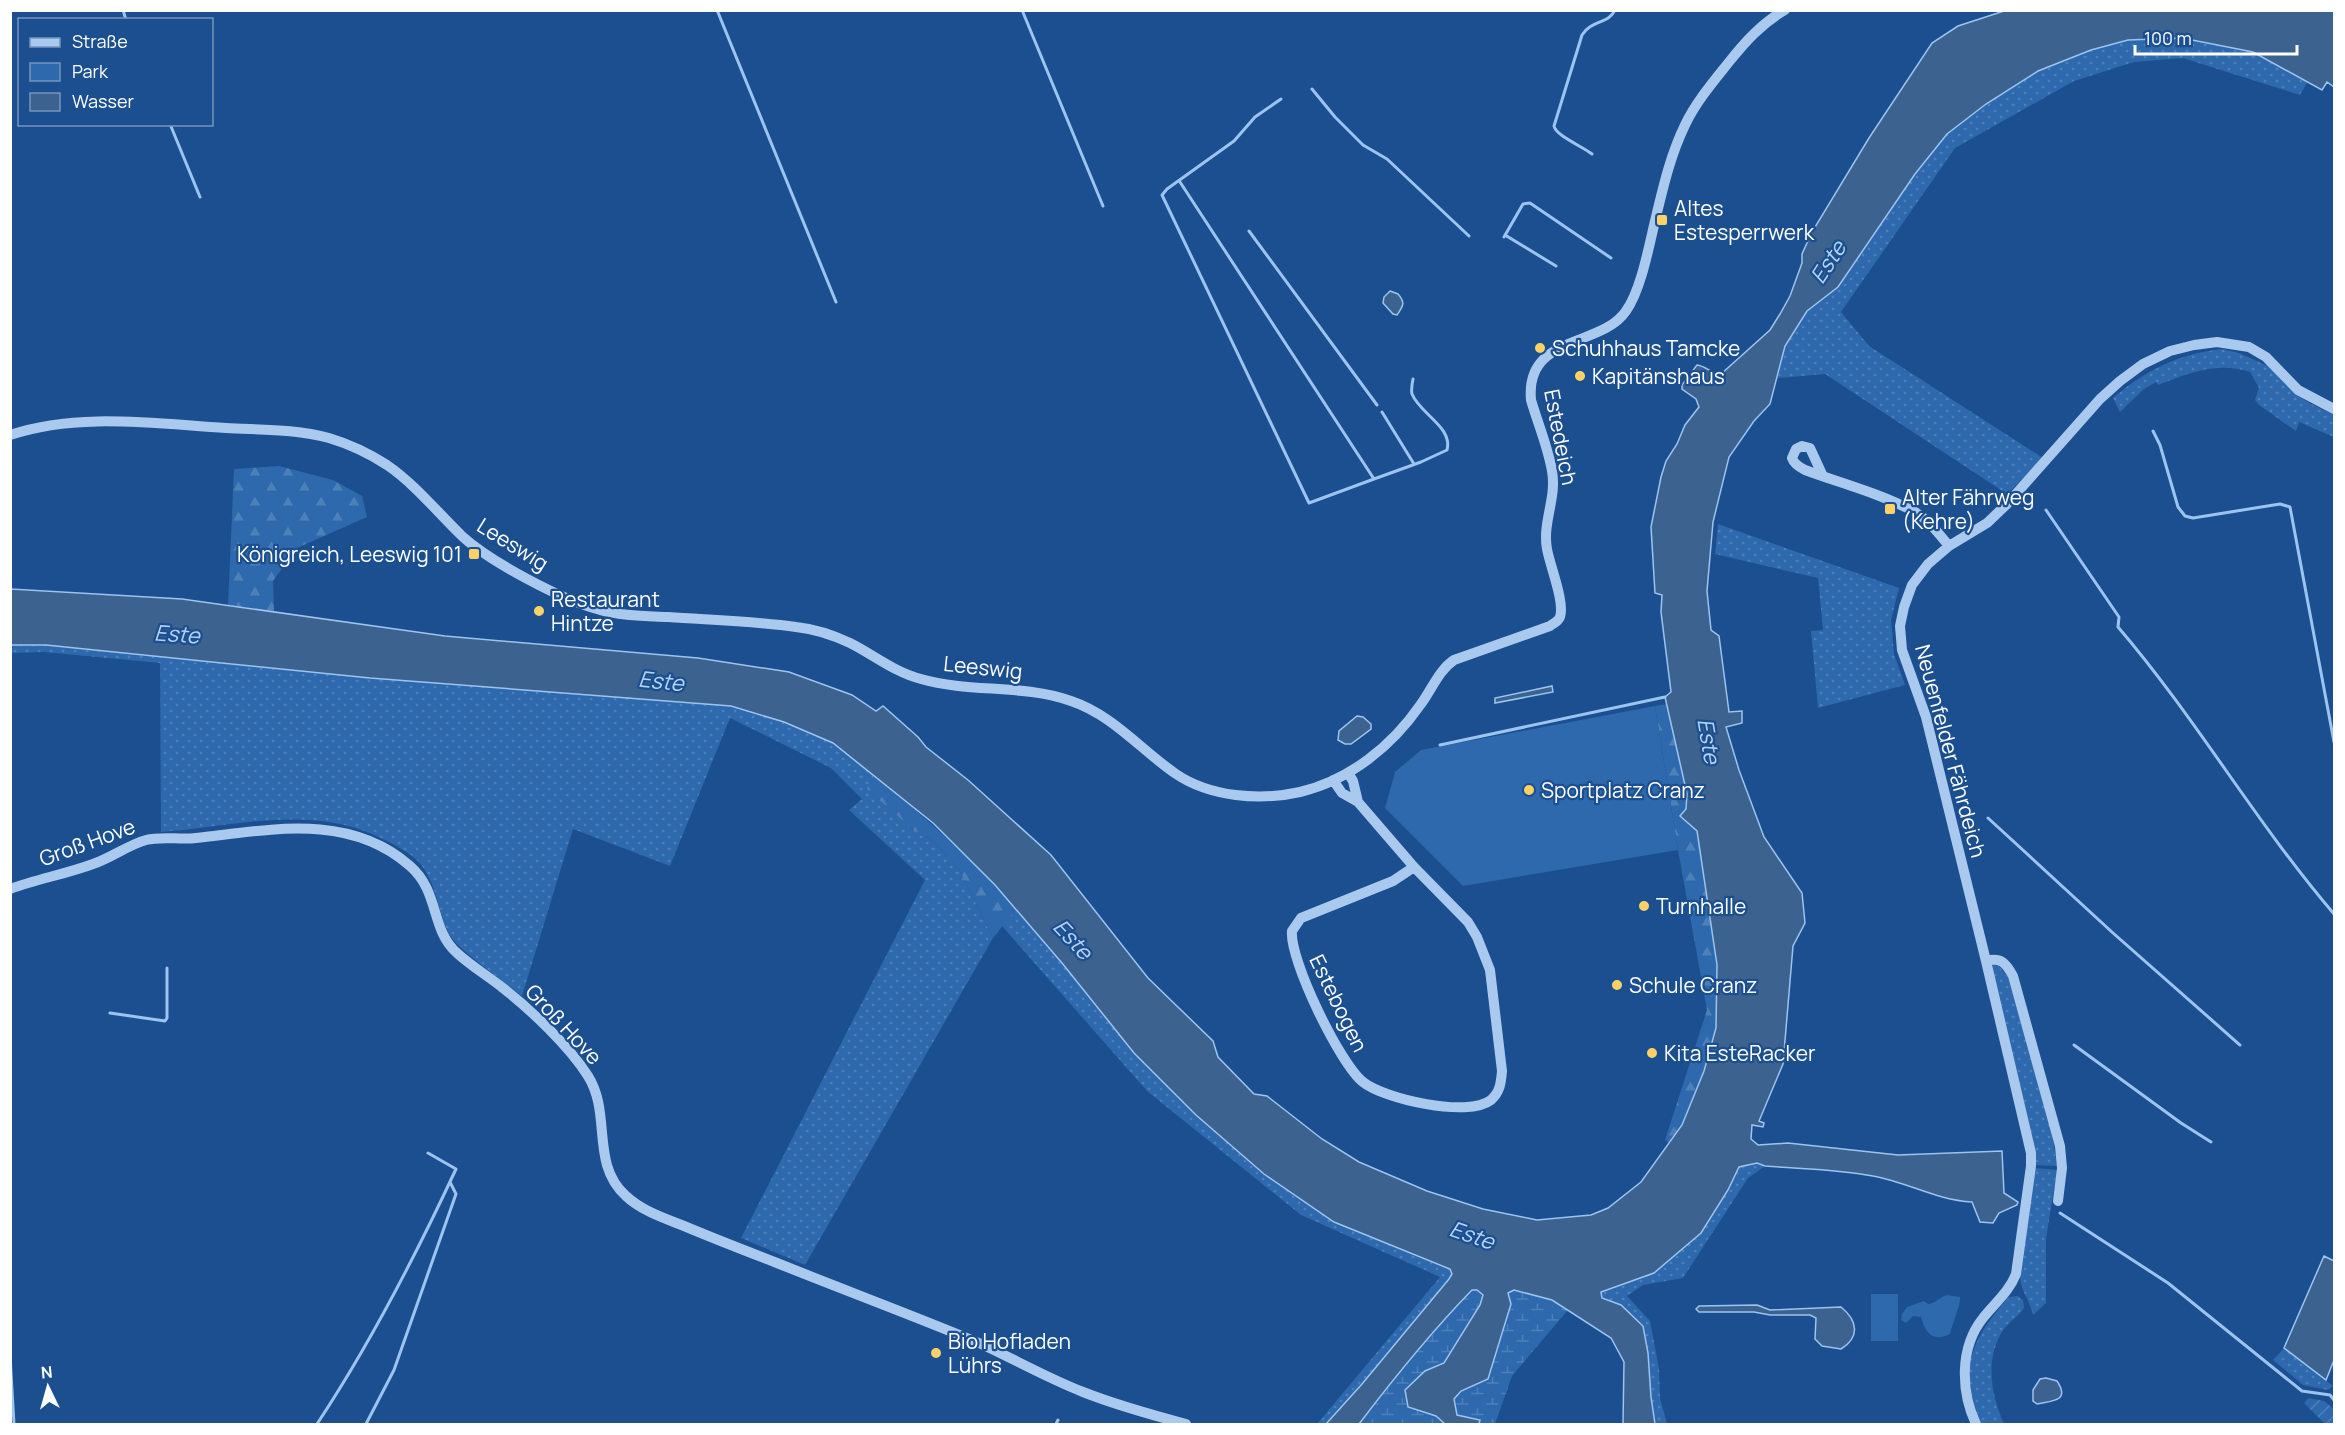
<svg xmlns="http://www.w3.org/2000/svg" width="2345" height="1435" font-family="Manrope,sans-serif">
  <defs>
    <pattern id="grass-dots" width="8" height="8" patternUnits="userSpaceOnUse" patternTransform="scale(1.5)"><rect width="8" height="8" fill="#2e69ad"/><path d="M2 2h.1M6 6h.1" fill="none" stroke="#4d80b9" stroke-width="1.8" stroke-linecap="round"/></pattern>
    <pattern id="forest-firs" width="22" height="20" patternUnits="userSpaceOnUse" patternTransform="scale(1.5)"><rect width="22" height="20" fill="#2e69ad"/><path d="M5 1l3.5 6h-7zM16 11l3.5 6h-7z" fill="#4d80b9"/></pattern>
    <pattern id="wetland-marsh" width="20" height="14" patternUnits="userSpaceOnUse" patternTransform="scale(1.5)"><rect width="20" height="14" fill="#2e69ad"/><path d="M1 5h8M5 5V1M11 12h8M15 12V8" fill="none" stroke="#4d80b9"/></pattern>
    <pattern id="garden-furrows" width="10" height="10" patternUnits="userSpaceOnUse" patternTransform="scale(1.5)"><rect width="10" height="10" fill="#2e69ad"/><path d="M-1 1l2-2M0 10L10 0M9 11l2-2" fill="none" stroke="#4d80b9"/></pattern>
  </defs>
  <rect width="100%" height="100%" fill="#1b4f8f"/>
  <path fill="url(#grass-dots)" d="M2182 38 2253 52 2308 81 2300 95 2183 58 2134 62 2074 81 1955 148 1841 312 1869 346 2043 458 2007 494 1825 374 1778 378 1785 346 1807 311 1838 287 1915 174 1947 134 1986 104 2038 71 2091 50 2128 40Z
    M2222 349 2239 353 2270 367 2294 393 2311 404 2334 415V437L2299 422 2296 431 2259 405 2255 400 2259 388 2250 372C2216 361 2189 373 2158 385L2156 382 2144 389 2120 412 2113 398C2146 370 2178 354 2222 349Z
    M1718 524 1899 588 1891 620 1894 654 1905 685 1818 708 1811 631 1823 630 1818 578 1715 554Z
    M10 645H46L370 678 731 706 784 722 833 743 874 775 868 789 915 831 931 839 960 871 993 938 805 1265 741 1238 925 880 849 810 862 799 831 768 730 718 670 866 573 829 522 996C506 983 457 949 449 934 438 911 438 889 422 866 415 856 400 848 389 842 315 802 240 826 161 832L160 663 44 652 11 653Z
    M1016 909 1062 963 1134 1053 1196 1115 1264 1174 1334 1222 1450 1269 1452 1274 1449 1279 1362 1384 1326 1424H1317L1440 1277 1301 1215 1147 1091 1002 926Z
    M1993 965H1998L2008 977 2052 1132 2057 1166 2035 1165 1991 969Z
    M1757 1163 1765 1166 1748 1178 1683 1278 1643 1285 1627 1296 1650 1321 1659 1369 1660 1398 1667 1424H1655L1651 1397 1621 1305 1602 1298 1601 1292 1654 1272 1701 1233 1728 1190 1739 1167Z
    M2035 1168 2057 1170 2046 1239V1303L2033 1315C2030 1301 2021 1291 2020 1278Z
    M2018 1296 2023 1300 2024 1308C2019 1316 2010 1321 2004 1329 1984 1358 1991 1394 2004 1424H1981C1959 1367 1970 1341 2009 1297Z
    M2284 1348 2333 1386 2328 1390 2303 1385 2273 1360Z"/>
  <path fill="url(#forest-firs)" d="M279 466 333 480 362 496 367 517 297 548 273 581 274 613 228 606 234 469Z
    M1667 704 1687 794 1686 809 1697 831 1717 965 1716 1028 1704 1071 1682 1125 1670 1143 1665 1140 1707 1010 1678 850 1655 706Z
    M874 775C925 817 973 860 1016 909L993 938 960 871 931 839 915 831 867 789Z"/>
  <path fill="url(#wetland-marsh)" d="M1472 1290H1477L1483 1295 1480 1305 1444 1363 1425 1371 1408 1407 1436 1416 1445 1424H1359C1395 1378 1431 1332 1472 1290Z
    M1514 1290 1552 1300 1568 1310 1512 1376 1495 1424H1479L1480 1420 1457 1415 1454 1399 1461 1391 1488 1379 1508 1292Z"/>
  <path fill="#2e69ad" d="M1655 706 1678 850 1463 886 1385 808 1395 772 1421 750Z
    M1871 1294H1898V1341H1871Z
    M1947 1295 1960 1297C1961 1305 1952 1324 1950 1334 1932 1343 1925 1332 1921 1317L1913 1316 1906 1323 1901 1320 1902 1314 1907 1307 1924 1301 1928 1304C1934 1304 1940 1297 1947 1295Z"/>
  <path fill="url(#garden-furrows)" d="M2309 1398 2324 1401 2334 1409V1424H2325L2304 1403Z"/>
  <path fill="#3c6290" stroke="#9cc4f0" stroke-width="1.5" d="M2004 11H2334V87L2327 82 2322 90 2253 52 2182 38 2128 40 2091 50 2038 71 1986 104 1947 134 1915 174 1838 287 1807 311 1785 346 1770 404 1754 421 1729 457 1713 522 1707 591 1711 630 1719 636 1729 712 1742 711V723L1726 727 1739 770 1764 837 1802 893 1805 923 1793 946 1783 1064 1759 1121 1764 1123 1763 1127 1752 1125 1751 1139 1758 1145 1788 1143 1898 1155 2002 1151 2004 1193 2018 1202 2017 1205 1999 1213 1993 1223 1980 1222 1972 1202C1936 1200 1907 1182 1873 1176 1838 1169 1801 1169 1765 1166L1757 1163 1739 1167 1728 1190 1701 1233 1654 1273 1601 1292 1602 1298 1621 1305 1643 1326 1648 1353 1651 1397 1655 1424H1623L1624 1362 1611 1338 1552 1300 1514 1290 1508 1293 1511 1304 1488 1379 1461 1391 1454 1399 1457 1415 1480 1420 1479 1424H1445L1436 1416 1408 1407 1405 1390 1425 1371 1444 1363 1480 1305 1483 1295 1477 1290H1472C1431 1332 1394 1378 1359 1424H1326L1362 1384 1449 1279 1452 1274 1450 1269 1334 1222 1264 1174 1196 1115 1134 1053 1062 963 995 885 933 823 833 743 784 722 731 706 370 678 46 645H11V589L182 599 445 636 698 658 789 672 852 695 876 711 883 706 918 737 926 747 968 780 1051 855 1148 978 1213 1041 1218 1057 1254 1094 1267 1096 1322 1139 1359 1162 1427 1191 1483 1209 1537 1220 1591 1215 1608 1208 1641 1182 1682 1125 1704 1071 1716 1028 1717 965 1697 831 1680 816 1686 809 1687 794 1665 697 1671 692 1661 612 1662 595 1655 593 1651 527 1661 477 1666 461 1677 444 1685 425 1699 407 1696 399 1682 389V385L1697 365C1706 366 1712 374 1721 374L1770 330 1780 314 1790 296 1802 263V254L1812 232 1869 138 1932 43 1958 26Z
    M1390 291 1398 294C1406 303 1403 306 1397 315L1393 314 1383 303 1384 297Z
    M1552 686 1553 692 1495 703V698Z
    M1357 716 1363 717 1371 724V729L1351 744H1345L1338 740 1339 731Z
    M2324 1256 2334 1261V1360L2326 1380 2284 1348Z
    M1757 1305 1770 1310 1841 1307C1858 1321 1860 1337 1841 1349L1822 1346 1815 1339 1816 1318 1810 1315H1770L1754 1312H1699L1696 1309 1699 1306Z
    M2046 1378 2057 1381C2071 1402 2051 1401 2037 1404L2033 1401V1390L2040 1379Z"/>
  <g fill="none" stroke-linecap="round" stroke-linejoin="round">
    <path stroke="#9cc4f0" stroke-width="3" d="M123 10 126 20
      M717 10 836 302
      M1022 10 1103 206
      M1312 89 1335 117 1363 145 1387 159 1469 236
      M1281 99 1255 117 1234 141 1167 189 1162 195 1309 503 1374 479
      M170 124 200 197
      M1592 154C1582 146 1556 136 1554 126L1582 35C1591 20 1609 24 1615 10
      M1180 182 1374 479 1421 462 1447 450C1453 427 1420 414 1412 394 1411 390 1412 384 1413 379
      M1249 231 1377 405
      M1505 235 1556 266
      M1504 237 1523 204 1530 203 1611 258
      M1382 412 1414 464
      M2153 431 2160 445 2178 507 2185 516 2193 518 2280 504 2290 507 2334 742
      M2046 510 2119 617 2118 627C2196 718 2256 823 2334 914
      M1440 745 1665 697
      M1988 818 2113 933 2240 1045
      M110 1013 165 1021 167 1018V968
      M2074 1045 2181 1123 2211 1142
      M2060 1213 2168 1283 2302 1391 2330 1395 2334 1400
      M10 1355 14 1424
      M317 1424C370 1344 415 1257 456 1169L428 1153
      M366 1424 394 1370 456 1194 450 1182
      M1056 1424 1058 1420"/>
    <path stroke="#a9c9ee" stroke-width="10" d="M10 435C78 412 156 424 226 428 260 430 296 429 329 438 349 444 370 454 387 465 416 485 438 513 463 537 491 562 560 599 597 609 619 616 645 616 668 617 711 620 754 621 796 627 815 629 833 635 850 643 874 655 894 672 921 679 970 693 1023 684 1071 701 1113 715 1141 750 1176 774 1210 797 1260 801 1300 792 1350 780 1392 746 1421 704 1432 689 1439 670 1454 660L1550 626C1554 623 1558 622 1560 617 1565 602 1550 566 1547 549 1542 523 1557 498 1552 471 1548 447 1538 424 1531 400 1525 334 1601 348 1626 311 1641 290 1649 246 1655 221 1663 188 1670 156 1685 125 1696 102 1713 82 1729 62 1745 42 1762 23 1785 10
      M1822 474 1810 448 1802 446 1796 449 1792 458C1794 464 1799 467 1805 470 1840 483 1879 493 1913 511 1928 519 1938 533 1949 546
      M1348 773 1353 781 1358 802
      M1333 780 1342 793 1358 802 1414 867 1468 922 1477 937 1490 970 1502 1071C1501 1083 1500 1092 1491 1100 1468 1118 1384 1099 1363 1082 1340 1064 1289 959 1292 931L1301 918 1393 881 1414 867
      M10 889C37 879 66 874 93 864 111 858 128 845 146 840 162 836 180 840 196 838 269 830 349 812 410 866 440 892 430 929 457 953 471 966 488 976 503 988 531 1010 569 1046 588 1076 612 1114 590 1164 626 1196 642 1211 664 1218 684 1226 715 1239 746 1251 777 1263 844 1290 912 1315 979 1343 1014 1359 1047 1378 1083 1392 1116 1405 1152 1415 1186 1424
      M1986 961C2001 957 2006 963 2013 976L2060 1146 2062 1168 2058 1201
      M1976 1424C1961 1392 1959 1348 1983 1318 1995 1303 2009 1292 2016 1274L2031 1166V1153L1986 961 1926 717 1902 650 1900 626 1904 607 1912 585 1928 564 1949 546 1987 523 2007 504 2100 399 2120 381 2143 364 2170 351 2194 345 2217 342 2249 347 2266 357 2298 390 2334 409"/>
  </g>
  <g fill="#ffd166" stroke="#1b4f8f" stroke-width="2">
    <rect x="1656" y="214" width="12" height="12" rx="3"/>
    <circle cx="1540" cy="348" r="6"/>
    <circle cx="1580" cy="376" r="6"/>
    <rect x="1884" y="503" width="12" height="12" rx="3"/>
    <rect x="468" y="548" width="12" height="12" rx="3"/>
    <circle cx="539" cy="611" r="6"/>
    <circle cx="1529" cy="790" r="6"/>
    <circle cx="1644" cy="906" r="6"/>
    <circle cx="1617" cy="985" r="6"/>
    <circle cx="1652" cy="1053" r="6"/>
    <circle cx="936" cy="1353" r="6"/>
  </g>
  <g text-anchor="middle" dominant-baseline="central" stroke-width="4.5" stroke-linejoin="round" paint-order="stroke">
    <g font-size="21" fill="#fff" stroke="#1b4f8f" text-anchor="start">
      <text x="1674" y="208">Altes<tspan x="1674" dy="24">Estesperrwerk</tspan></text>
      <text x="1552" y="348">Schuhhaus Tamcke</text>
      <text x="1592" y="376">Kapitänshaus</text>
      <text x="1902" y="497">Alter Fährweg<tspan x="1902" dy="24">(Kehre)</tspan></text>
      <text x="462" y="554" text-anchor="end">Königreich, Leeswig 101</text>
      <text x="551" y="599">Restaurant<tspan x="551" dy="24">Hintze</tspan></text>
      <text x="1541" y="790">Sportplatz Cranz</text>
      <text x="1656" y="906">Turnhalle</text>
      <text x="1629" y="985">Schule Cranz</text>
      <text x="1664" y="1053">Kita EsteRacker</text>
      <text x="948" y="1341">Bio Hofladen<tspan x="948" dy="24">Lührs</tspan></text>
    </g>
    <g font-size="21" fill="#fff" stroke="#1b4f8f">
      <text transform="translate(1561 437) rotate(79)">Estedeich</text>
      <text transform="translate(513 544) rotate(32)">Leeswig</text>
      <text transform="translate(983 667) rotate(6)">Leeswig</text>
      <text transform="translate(1951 751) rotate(75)">Neuenfelder Fährdeich</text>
      <text transform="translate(87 842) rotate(-20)">Groß Hove</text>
      <text transform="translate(1339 1003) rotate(64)">Estebogen</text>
      <text transform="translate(564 1024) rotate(47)">Groß Hove</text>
    </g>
    <g font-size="22" font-style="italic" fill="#b5d3f5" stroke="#1b4f8f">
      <text transform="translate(1828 262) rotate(-57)">Este</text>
      <text transform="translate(177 634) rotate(4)">Este</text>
      <text transform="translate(661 681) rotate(6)">Este</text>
      <text transform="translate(1709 741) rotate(80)">Este</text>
      <text transform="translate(1073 939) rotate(47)">Este</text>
      <text transform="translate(1472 1235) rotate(19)">Este</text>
    </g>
  </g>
  <rect width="2345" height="1435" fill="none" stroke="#ffffff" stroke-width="24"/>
  <rect x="18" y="18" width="195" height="108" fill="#1b4f8f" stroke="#7695bc" stroke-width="1.5"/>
  <rect x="30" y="38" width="30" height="9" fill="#a9c9ee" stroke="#7695bc" stroke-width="1.5"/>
  <text x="72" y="48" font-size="18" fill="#ffffff">Straße</text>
  <rect x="30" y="63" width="30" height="18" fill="#2e69ad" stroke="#7695bc" stroke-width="1.5"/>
  <text x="72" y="78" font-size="18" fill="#ffffff">Park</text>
  <rect x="30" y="93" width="30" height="18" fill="#3c6290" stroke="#7695bc" stroke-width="1.5"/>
  <text x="72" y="108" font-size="18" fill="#ffffff">Wasser</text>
  <g transform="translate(48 1387) rotate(355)" stroke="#1b4f8f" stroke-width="4.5" paint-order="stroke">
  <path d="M0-4.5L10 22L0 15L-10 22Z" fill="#ffffff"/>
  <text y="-9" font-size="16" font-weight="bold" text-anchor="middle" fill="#ffffff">N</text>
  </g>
  <path d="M2135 45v9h162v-9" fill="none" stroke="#ffffff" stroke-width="3"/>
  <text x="2144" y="45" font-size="18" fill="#ffffff" stroke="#1b4f8f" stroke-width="4.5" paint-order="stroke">100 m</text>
</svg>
